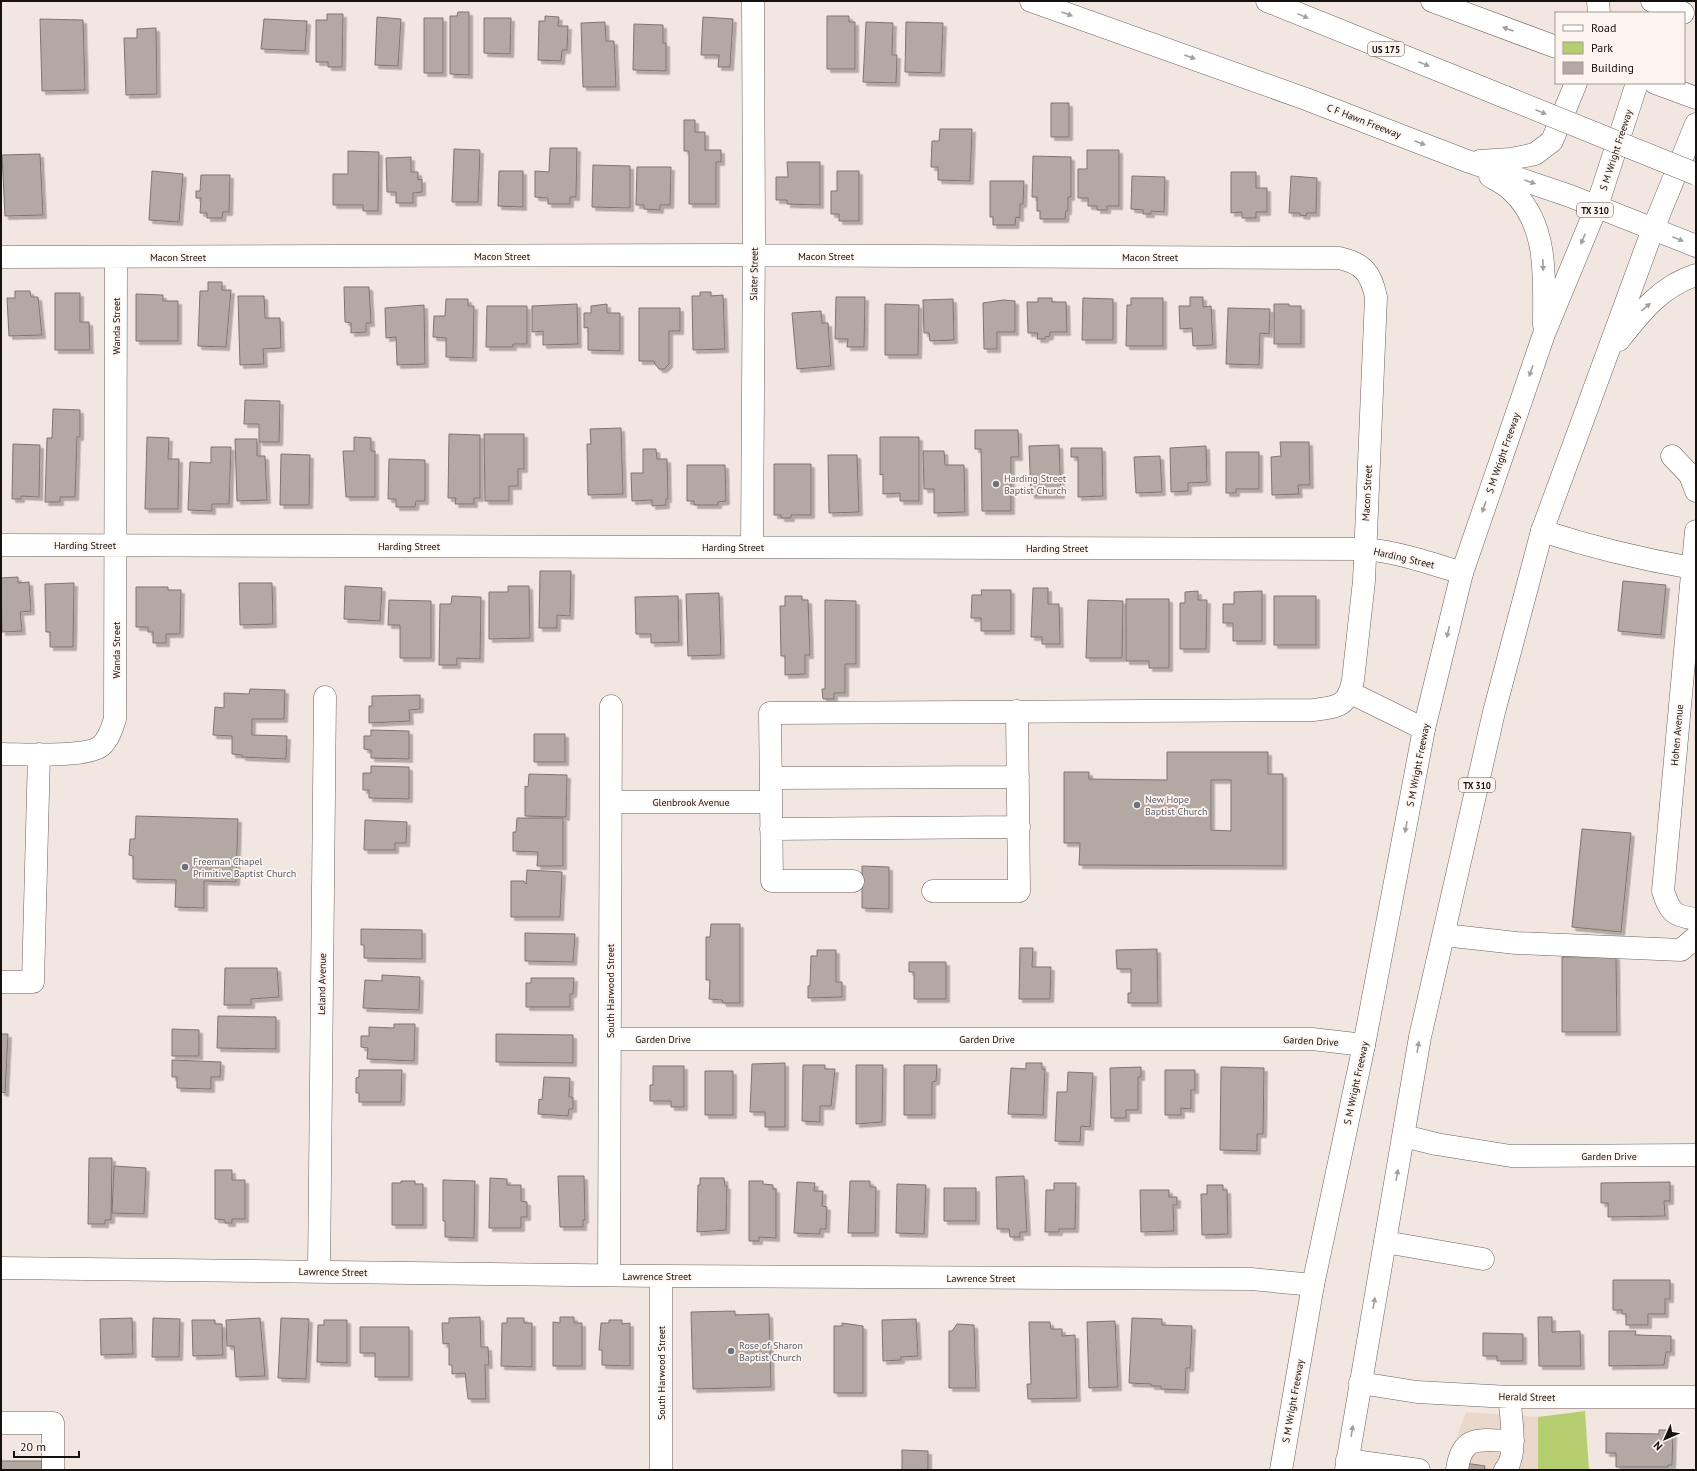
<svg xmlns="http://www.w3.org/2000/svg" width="1697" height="1471" font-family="'PT Sans',sans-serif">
  <defs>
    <filter id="shadow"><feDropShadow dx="3.5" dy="3.5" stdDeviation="0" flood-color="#0004"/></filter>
  </defs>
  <rect width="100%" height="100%" fill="#f2e6e0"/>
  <path fill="#ebd8cd" d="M1466 1412 1538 1417V1470H1452L1459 1430Z"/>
  <path fill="#b5ce70" d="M1585 1411 1589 1470H1538V1417Z"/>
  <path fill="#b4a8a3" stroke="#7e746f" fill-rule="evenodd" filter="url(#shadow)" d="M458 12H469V75L450 74V16H457Z
    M327 14H343L342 67H328V62H316V20H327Z
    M545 16 559 17 558 26H568L567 50H562L561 61 538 60 539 21H545Z
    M827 16H849V22H855V69H827Z
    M377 17 401 19 398 66 375 65Z
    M703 17 733 19 730 67H718L719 55H701Z
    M424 18H443V73H424Z
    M484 18H511L510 54 484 53Z
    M40 19 83 20 85 90 42 91Z
    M264 19 307 21 305 51 261 49Z
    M605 22 606 41H614L616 87H583L581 23Z
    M866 22 893 23 892 55H897L896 83 863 82Z
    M906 22 943 23 941 73 905 72Z
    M634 24 663 25V43H666V71L633 70Z
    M156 28 157 94 126 95 124 38H137V29Z
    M1051 103H1069V137H1051Z
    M684 120H695V132H705V150H721V162H716V204H689V151H684Z
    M940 129H972L970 181 938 180V167H931L932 141H939Z
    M550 148H577L576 197H570V204H548V198L535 197V171L549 172Z
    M454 149 480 150 478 202H452Z
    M1087 150H1119V206H1107V210H1097V206H1088V198H1078V169H1087Z
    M348 151 379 152 378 211H363V205H333V174H348Z
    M40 154 43 215 5 216 2 155Z
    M1033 156 1071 157V197H1068V211H1066L1065 219H1040V211H1037V197H1032Z
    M411 157V172H418V180L422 179V192L413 193V203H396V192H387L386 158Z
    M787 162H820V205L787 204V200H776V177H788Z
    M593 165 630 166V208L592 207Z
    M637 167H671L670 205H660V210L644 209V205H636Z
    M152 171 183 174 179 222 149 220Z
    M499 171H523V207L498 206Z
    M837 171H859V221H839V214H831V191H837Z
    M1231 172H1256V188H1267V212H1256V218H1242V212L1231 213Z
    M201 175H230L229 212H223L222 218H207V213H200L201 198H196V191H200Z
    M1132 176 1165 177 1164 212 1151 211V214H1143V210L1131 209Z
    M1291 176 1317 178 1316 213H1307L1306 216 1300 215V213H1289Z
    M990 181H1024L1023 204H1020V218L1016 217 1015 225H993V217H990Z
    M208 282H222V290H231L226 347 198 346 200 291H208Z
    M344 287H369L371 323H366V332L351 333V323L345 322Z
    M15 291H30L31 297H38L42 335 9 336 7 298H15Z
    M700 292H711V296L723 295 725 349 693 350 692 296H700Z
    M55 293H80V322H89L90 350H55Z
    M136 294 163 295V301H178V341H136Z
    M238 296H264L265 318H280L281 348 263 349 264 364 240 365Z
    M836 297H865L864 347H847L848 339H835Z
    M1190 297H1203V307L1211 306 1213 345 1193 346 1192 328 1180 329 1179 306H1190Z
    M1038 298H1052V302H1066L1067 332H1050V336L1045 337V339H1037L1038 333H1028L1027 302H1038Z
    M1083 298 1113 299V340H1082Z
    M1131 298H1163V346H1126L1127 305H1131Z
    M446 299H468V306H474L473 358 446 357V338L433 337 434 316H445Z
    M953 299 954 340 930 341 929 333H924L923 300Z
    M1003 300 1015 301V332H997V349H984L983 303Z
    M577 304 578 344 543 345V331L532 332V306Z
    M607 304V313H620V351L588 350V327L584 328V313H591V306Z
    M885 304 919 305 918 355H885Z
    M1274 304H1289V306H1301V344H1274Z
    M424 305 425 364 397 365 396 337 386 338 385 308Z
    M487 306H527V344H513V347H486Z
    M639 308H680V331H669V364L664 369H659L655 364 654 361H639Z
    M1228 308 1270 309 1269 334 1260 333 1259 365 1226 364Z
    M821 311 822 323H828L831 366 797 369 792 313Z
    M245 400 280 401 279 442H259V424H244Z
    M53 409 80 410V437H77L75 497H60V502H45L47 438H52Z
    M621 428 623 494 588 495 587 444H591L590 429Z
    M975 430H1018L1019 457H1011V511H982L981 449H975Z
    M449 434 480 435V498H474V504H455L456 498H448Z
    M484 434H524V469H518V486H509V501H485Z
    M147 437 169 438 168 459H179L178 509H145Z
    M354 437 371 438V451H375V497H346L343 451H354Z
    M880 437H919V501H900V493L883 494V474L880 475Z
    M235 439H257V456H265L267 500 237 501Z
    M1280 442H1309L1310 485H1298L1299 494 1272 495 1271 457 1281 456Z
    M13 444 40 445 39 497 21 496V499H12Z
    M1059 445 1061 495H1031L1029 446Z
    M1206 446 1207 482 1188 483V491L1171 492 1170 448Z
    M211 447H231L229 504H212V511L188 510 190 462 211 463Z
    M1071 448H1102L1103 496 1078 497V457H1071Z
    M643 449H656L657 459H667L668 499H666V505L652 506V500L632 501 631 473H643Z
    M923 451H944L945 465H964L965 512 934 513V489H924Z
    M1226 452H1259V489H1236V493H1226Z
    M281 454 310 455 309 505H280Z
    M828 455H857L859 512 829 513Z
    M1160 456 1162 492 1136 493 1134 457Z
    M389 459 425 460V501H416L415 507H396V499H388Z
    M774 464H811V515H791V518H781V515H774Z
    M687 465H725L726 501 718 502V505H694V501H687Z
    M540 571H571L570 616 557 615V628H539Z
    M18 577V583L29 582 31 611 20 612 22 631 2 632 1 578Z
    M1623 581 1666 585 1661 635 1618 631Z
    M74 583 73 647H50V632H46L45 584Z
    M239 583H272L273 624 240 625Z
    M345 586 382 588 380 621 344 619Z
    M508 586H529L530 638 489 639V592H508Z
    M136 587H168V590H181L180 634H166V643H153V632H148V627H136Z
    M1033 588H1048V604H1059L1060 644H1042V637H1031Z
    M981 590H1011V631H981V618H971L972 595H982Z
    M1198 591V600H1207L1206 649H1180V603H1185V592Z
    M1262 591V641H1233V623H1223V604H1234V592Z
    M719 593 721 655 688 656 686 594Z
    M452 596 481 597 480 659 457 658V665H439L440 604H451Z
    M678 596 679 642 651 643V634H636L635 597Z
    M785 596H802V600H808L810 655H805V674L785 675V656H781L780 606H785Z
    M1274 596H1316V645H1274Z
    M1126 599H1169V668H1149V661H1126Z
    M389 600 431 601V658H400V625H388Z
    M825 600 856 601V664H845V693H834V699H823L822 689H825Z
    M1088 600 1123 601 1122 658H1086Z
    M250 689 285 690 284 719H252V735L287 736 286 759 242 757V755L232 754V736L213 735 215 707 224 708V693L249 694Z
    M420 695V709L409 710 410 721 369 723V706H372V696Z
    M371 730 409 731V759L371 758V750L364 749V736H371Z
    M534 734H565V762H534Z
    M1167 752H1268V774H1283V866L1079 865 1080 843H1064V772H1089V779L1167 780ZM1211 780H1231V831L1211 830Z
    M371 766 409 767V799L369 798V790H363V773H371Z
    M529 774 567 775 566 817 525 816V786L528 787Z
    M136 816 238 819 236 882 204 881V908L175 907 176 880 133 879V856L129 855 130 839H135Z
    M517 818H563V866H537L538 852 513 851V832H516Z
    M365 820 407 822 406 843H395V850H364Z
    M1582 829 1631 833 1621 932 1572 927Z
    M862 866 889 867V909L862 908Z
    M527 870 562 872 560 917H511V881H524L526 884Z
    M711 924H740V1003H723L722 1000 709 999 710 980H706V937H710Z
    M361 929 422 930V959L364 958V945H361Z
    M525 933 575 934 573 962 525 961Z
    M1020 948H1033L1032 967H1051L1050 999H1019Z
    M1157 949 1158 1003H1128V993H1131V969H1117L1116 950Z
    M817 950H836V982H842V997L808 998V986H810L811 956H817Z
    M1616 956 1617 1032H1562V957Z
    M909 962H946V999H914V972H909Z
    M225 968H277L279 997 251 999V1005H224Z
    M382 975 420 977 419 1010 363 1008 365 980 382 981Z
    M531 978H574L573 994H570V1007H526V983H531Z
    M218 1016 276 1017V1049L217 1048Z
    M394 1024H415L414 1061 367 1059 368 1048 361 1047V1036H369V1027L394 1028Z
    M172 1029 199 1030V1056H172Z
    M1 1034H8L5 1093 1 1092Z
    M496 1034 573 1035V1063L496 1062Z
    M172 1060 221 1062 220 1077H211V1089L177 1088V1077H172Z
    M785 1063V1127H765V1112H750L752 1064Z
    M1026 1063H1042V1069H1045L1043 1115 1008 1114 1011 1068 1026 1069Z
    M803 1065H825V1069H835L831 1106H820V1122L802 1121Z
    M856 1065H883L882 1122 856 1124Z
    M904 1065H937L936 1081 932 1082V1115H904Z
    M653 1066H684V1107H671V1101H650V1085H653Z
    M1141 1067V1077H1138V1110H1126V1118H1111L1110 1068Z
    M1221 1067 1264 1068 1263 1134H1257V1151L1220 1150Z
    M359 1070H402L401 1102H359V1093H356V1078L359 1077Z
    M1165 1070H1195V1090H1191V1109L1181 1108V1115H1165Z
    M705 1071H733V1115H705Z
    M1068 1072 1093 1073 1090 1127 1081 1126 1080 1142 1055 1141 1057 1092H1067Z
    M544 1077 570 1078 569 1097H573V1109H569L568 1116 538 1114 539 1099 542 1100Z
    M89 1158H112L111 1220H105V1224H88Z
    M114 1166 146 1168 144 1214 112 1213Z
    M215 1170H232V1180H245V1219H232V1223H225V1220L215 1219Z
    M558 1176H584L585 1220H583V1227H560Z
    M1024 1176 1027 1232H1020V1237H1010L1009 1229H997L996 1177Z
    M490 1178 507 1179V1185H521V1201L527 1202V1217H521V1228H489Z
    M700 1178H724L725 1186H727L726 1230 697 1232 698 1185H700Z
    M443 1180 475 1181 474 1238 445 1237V1221H443Z
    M401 1181H415V1184H423V1225H392V1183H401Z
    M749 1181H763V1184L773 1185V1189H776V1238L759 1237V1241H749Z
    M850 1181H870V1187H876L875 1233H848Z
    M797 1182 815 1183 814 1191H823L822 1206 827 1207 826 1229H820V1234L794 1233Z
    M1670 1182V1201H1664L1665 1216 1608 1217V1203H1601V1183Z
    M1054 1183H1076L1075 1229H1059V1232H1045L1046 1190H1054Z
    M897 1184 926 1185 924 1234 896 1233Z
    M1207 1185H1223V1190H1227L1228 1234 1202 1235 1201 1194H1207Z
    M944 1188H976V1221H944Z
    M1140 1190H1169V1197H1177V1205H1173L1174 1231 1141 1232Z
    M1613 1280H1670V1299H1665V1314H1648V1325H1626V1314H1622V1310H1613Z
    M735 1311V1315L769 1314 771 1387 693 1389 691 1312Z
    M480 1317 481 1347H488L489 1365H485L486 1399H468L465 1373 452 1374V1365H449V1343L443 1344 442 1323H449V1318Z
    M560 1317H574V1323H582V1366H553V1322L560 1323Z
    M1538 1317H1552V1332L1580 1331 1581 1366H1539Z
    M132 1318 133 1354 101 1355 100 1319Z
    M153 1318 180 1319 179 1357H152Z
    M260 1318 265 1376 236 1377 234 1346H227L226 1320Z
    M281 1318 309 1319 306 1379 278 1378Z
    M507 1318H524V1323H532V1367L501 1366 502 1323H507Z
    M1132 1318 1162 1319V1325L1192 1326 1190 1368H1186L1185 1390 1161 1389V1386H1151V1384L1129 1383Z
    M916 1319 918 1356 901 1357V1360L883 1361 882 1320Z
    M192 1320H215V1324H222L223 1355 193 1356Z
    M324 1320H347V1363L317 1362 318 1325H324Z
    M609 1320H622V1324L630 1323V1366L602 1365V1350H599L601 1323H609Z
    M1115 1321 1118 1387 1089 1388 1087 1322Z
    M1029 1322H1050L1051 1329H1062V1336L1075 1335 1077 1398 1028 1399 1027 1384H1031Z
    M842 1323 863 1326V1393H834V1326H842Z
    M957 1324 974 1325 976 1388H949V1331H952Z
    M360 1327H409V1377H375V1353H360Z
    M1609 1331H1636L1635 1335 1671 1336V1352H1666L1664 1365 1609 1366Z
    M1483 1333 1523 1334V1361H1497V1356H1483Z
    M1659 1430H1673L1672 1465H1668V1467H1616V1453H1606V1433L1659 1434Z
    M902 1450 928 1451V1470H902Z
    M1 1461H42V1470H1Z
    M1465 1463 1485 1466 1484 1470H1464Z"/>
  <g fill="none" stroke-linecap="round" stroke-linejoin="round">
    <g stroke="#6c625d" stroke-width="23">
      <path id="minor" d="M1 257 733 255 1339 258C1363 263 1371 273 1376 297L1364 581 1353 680C1348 706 1338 707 1314 710L770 713 772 881H853
        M1672 456 1690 475 1696 491
        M1542 531C1591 547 1641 559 1692 568
        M1696 531 1663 891C1670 912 1673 916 1696 919
        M1 545 1365 549C1398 552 1430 563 1462 573
        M752 547 754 237 753 1
        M1351 693 1424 729
        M1 754C23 754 86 758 101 746 109 739 112 728 115 719L116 257
        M771 778 1018 777
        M611 802H771
        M771 829 1019 827
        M933 891H1019L1017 711
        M1444 935 1516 943 1681 950 1696 937
        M1 982H33L39 754
        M610 1039H1312L1364 1045
        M1404 1136 1436 1144 1511 1156 1696 1155
        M1385 1242 1483 1259
        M1 1268 661 1276 1251 1279 1313 1285
        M319 1272 325 697
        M609 1275 611 706
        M1360 1383 1417 1392 1509 1397H1696
        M1 1423H53V1470
        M1347 1460 1419 1470
        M661 1470V1276
        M1457 1470C1462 1432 1482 1441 1513 1441
        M1505 1470C1518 1457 1511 1415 1509 1397"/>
    </g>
    <g stroke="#6c625d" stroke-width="23">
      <path id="major" d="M1031 1 1306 99 1467 161 1570 196 1696 246
        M1598 1 1599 13
        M1652 1 1683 13
        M1480 161 1511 159 1535 154 1552 141 1576 83
        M1490 176C1496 180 1505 184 1510 189 1549 223 1544 278 1544 325
        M1619 340C1640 313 1661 286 1696 275
        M1281 1470 1313 1285 1364 1045 1424 729 1462 573 1544 334 1597 206 1637 83
        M1346 1470 1420 1037 1494 712 1542 531 1653 229 1696 124"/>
    </g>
    <g stroke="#6c625d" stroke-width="23">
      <path id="highway" d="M1267 1 1505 97
        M1432 1 1556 47
        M1655 83 1696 98"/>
    </g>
    <use href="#minor" stroke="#fff" stroke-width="22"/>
    <use href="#major" stroke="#fff" stroke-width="22"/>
    <use href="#highway" stroke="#fff" stroke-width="22"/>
    <g stroke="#6c625d" stroke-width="23" stroke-linecap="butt">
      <path id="highway-bridge" d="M1505 97 1696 174"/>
    </g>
    <use href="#highway-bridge" stroke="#fff" stroke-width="22"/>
  </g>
  <defs><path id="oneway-solid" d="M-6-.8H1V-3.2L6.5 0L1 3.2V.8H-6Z"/></defs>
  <g fill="#a1a09f">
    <use href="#oneway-solid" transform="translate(1067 14) rotate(20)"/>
    <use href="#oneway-solid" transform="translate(1303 16) rotate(22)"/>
    <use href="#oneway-solid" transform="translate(1508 29) rotate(-160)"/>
    <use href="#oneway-solid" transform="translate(1190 57) rotate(20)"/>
    <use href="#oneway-solid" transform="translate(1424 64) rotate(22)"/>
    <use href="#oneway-solid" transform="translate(1541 112) rotate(22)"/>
    <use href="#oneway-solid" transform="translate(1420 143) rotate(21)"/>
    <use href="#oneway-solid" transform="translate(1530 182) rotate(19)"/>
    <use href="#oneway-solid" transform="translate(1583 239) rotate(113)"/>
    <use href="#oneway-solid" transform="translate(1678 239) rotate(22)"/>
    <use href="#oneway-solid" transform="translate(1543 265) rotate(88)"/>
    <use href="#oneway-solid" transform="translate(1646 307) rotate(-41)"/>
    <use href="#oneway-solid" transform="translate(1531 371) rotate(109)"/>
    <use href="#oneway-solid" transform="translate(1484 507) rotate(109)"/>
    <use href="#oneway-solid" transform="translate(1448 632) rotate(103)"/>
    <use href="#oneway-solid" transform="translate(1406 827) rotate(101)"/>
    <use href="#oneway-solid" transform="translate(1418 1047) rotate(-81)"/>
    <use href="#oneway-solid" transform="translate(1397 1175) rotate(-80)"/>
    <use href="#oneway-solid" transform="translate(1374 1303) rotate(-80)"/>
    <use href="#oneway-solid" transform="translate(1352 1431) rotate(-81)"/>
  </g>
  <g fill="#6b7280" stroke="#fdf4ef" stroke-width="1.5">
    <circle cx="996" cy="484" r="4"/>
    <circle cx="1137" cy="805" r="4"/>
    <circle cx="185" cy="867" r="4"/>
    <circle cx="731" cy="1351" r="4"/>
  </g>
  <g text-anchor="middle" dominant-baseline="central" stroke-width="3.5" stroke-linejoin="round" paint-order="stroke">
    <g fill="#fdf4ef" stroke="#5b5552" stroke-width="1">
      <rect x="1368" y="42" width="36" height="14" rx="3"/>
      <rect x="1577" y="203" width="36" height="14" rx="3"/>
      <rect x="1459" y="778" width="36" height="14" rx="3"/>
    </g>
    <g font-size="9" font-weight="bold" fill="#15110f">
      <text x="1386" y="49">US 175</text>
      <text x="1595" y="210">TX 310</text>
      <text x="1477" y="785">TX 310</text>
    </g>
    <g font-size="10" fill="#15110f" stroke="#fdf4ef">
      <text transform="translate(1364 121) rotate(21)">C F Hawn Freeway</text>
      <text transform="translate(1616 150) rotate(-72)">S M Wright Freeway</text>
      <text x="502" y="256">Macon Street</text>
      <text x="826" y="256">Macon Street</text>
      <text x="178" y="257">Macon Street</text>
      <text x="1150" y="257">Macon Street</text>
      <text transform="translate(754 274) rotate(-89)">Slater Street</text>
      <text transform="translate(116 326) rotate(-90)">Wanda Street</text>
      <text transform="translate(1503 453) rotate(-71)">S M Wright Freeway</text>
      <text transform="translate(1367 493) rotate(-87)">Macon Street</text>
      <text x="85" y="545">Harding Street</text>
      <text x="409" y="546">Harding Street</text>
      <text x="733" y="547">Harding Street</text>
      <text x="1057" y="548">Harding Street</text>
      <text transform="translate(1404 558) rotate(13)">Harding Street</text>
      <text transform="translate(116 650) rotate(-90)">Wanda Street</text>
      <text transform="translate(1677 735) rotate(-85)">Hohen Avenue</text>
      <text transform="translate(1418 765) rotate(-79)">S M Wright Freeway</text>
      <text x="691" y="802">Glenbrook Avenue</text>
      <text transform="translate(322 984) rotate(-89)">Leland Avenue</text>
      <text transform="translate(610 991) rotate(-90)">South Harwood Street</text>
      <text x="663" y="1039">Garden Drive</text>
      <text x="987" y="1039">Garden Drive</text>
      <text transform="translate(1311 1041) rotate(3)">Garden Drive</text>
      <text transform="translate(1356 1083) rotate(-78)">S M Wright Freeway</text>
      <text x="1609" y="1156">Garden Drive</text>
      <text transform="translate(333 1272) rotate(1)">Lawrence Street</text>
      <text x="657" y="1276">Lawrence Street</text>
      <text x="981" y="1278">Lawrence Street</text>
      <text transform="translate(661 1373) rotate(-90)">South Harwood Street</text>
      <text transform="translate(1527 1397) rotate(1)">Herald Street</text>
      <text transform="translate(1293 1401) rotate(-80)">S M Wright Freeway</text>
    </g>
    <g font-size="10" fill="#5b616d" stroke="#fdf4ef" text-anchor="start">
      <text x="1004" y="478">Harding Street<tspan x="1004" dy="12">Baptist Church</tspan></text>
      <text x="1145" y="799">New Hope<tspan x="1145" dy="12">Baptist Church</tspan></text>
      <text x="193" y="861">Freeman Chapel<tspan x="193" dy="12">Primitive Baptist Church</tspan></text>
      <text x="739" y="1345">Rose of Sharon<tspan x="739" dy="12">Baptist Church</tspan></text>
    </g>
  </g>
  <rect width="1697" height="1471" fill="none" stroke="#15110f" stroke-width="4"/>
  <rect x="1555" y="12" width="130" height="72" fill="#fdf4ef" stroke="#a09995"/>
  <rect x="1563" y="25" width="20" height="6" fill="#ffffff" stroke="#a09995"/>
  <text x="1591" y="32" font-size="12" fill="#15110f">Road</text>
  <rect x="1563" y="42" width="20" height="12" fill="#b5ce70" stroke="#a09995"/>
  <text x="1591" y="52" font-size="12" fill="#15110f">Park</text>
  <rect x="1563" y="62" width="20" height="12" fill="#b4a8a3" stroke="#a09995"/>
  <text x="1591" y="72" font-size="12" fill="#15110f">Building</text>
  <g transform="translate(1665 1439) rotate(225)" stroke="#fdf4ef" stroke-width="3" paint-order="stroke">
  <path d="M0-3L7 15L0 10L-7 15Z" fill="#15110f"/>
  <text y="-6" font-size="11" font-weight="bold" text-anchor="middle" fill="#15110f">N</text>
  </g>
  <path d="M14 1451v6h65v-6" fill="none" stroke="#15110f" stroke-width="2"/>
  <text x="20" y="1451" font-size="12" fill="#15110f" stroke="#fdf4ef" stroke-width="3" paint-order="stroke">20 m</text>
</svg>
